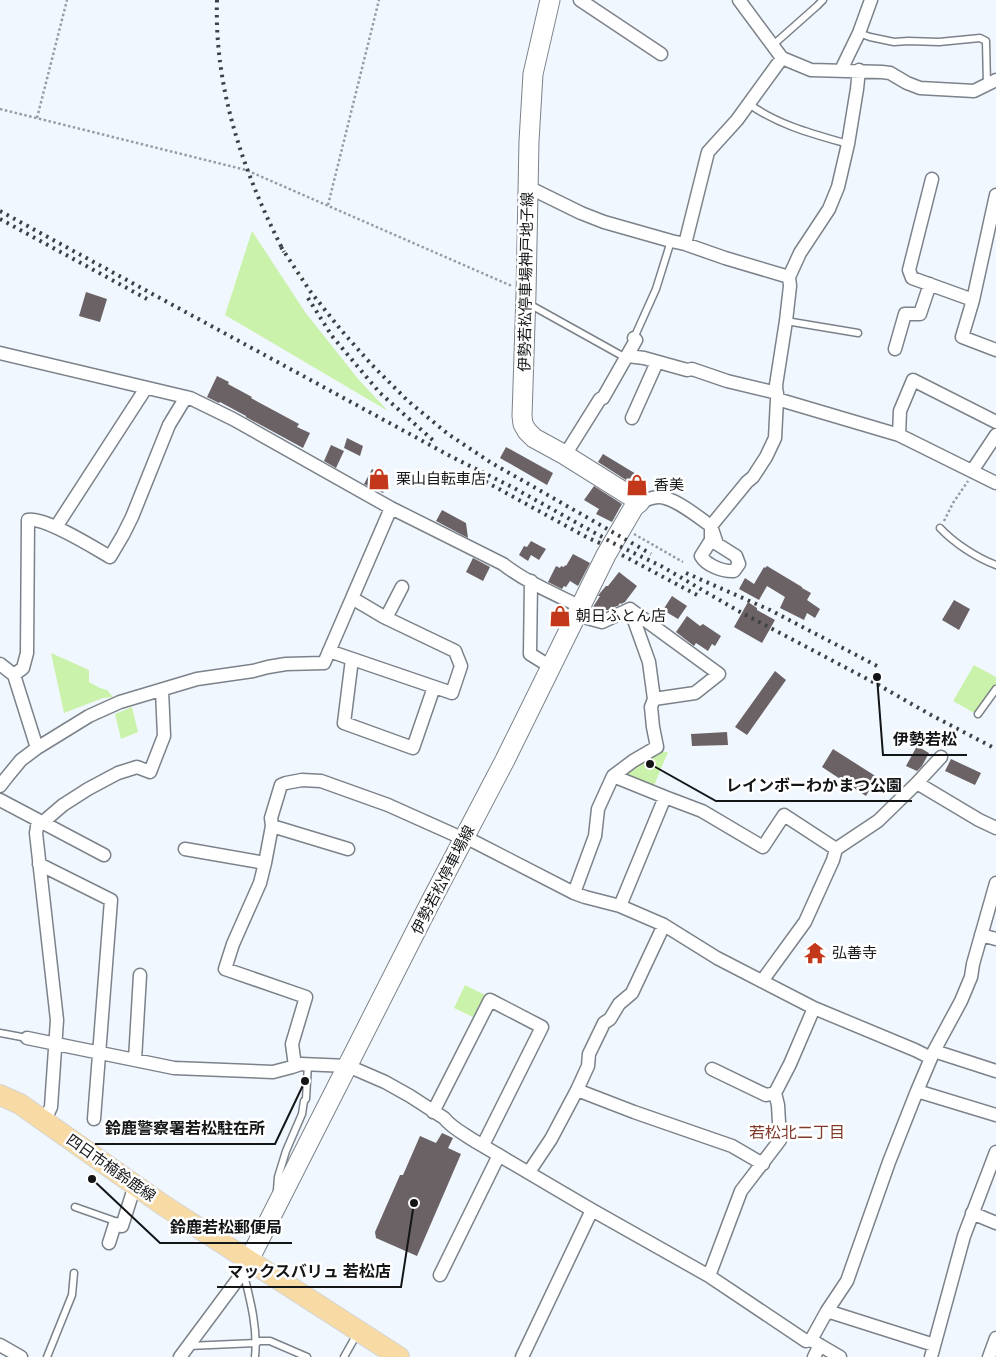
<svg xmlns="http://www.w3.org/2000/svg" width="996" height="1357" font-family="'Fira Sans','Noto Sans JP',sans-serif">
  <rect width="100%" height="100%" fill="#f0f7ff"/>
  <path fill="#cbf2aa" d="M252 231 305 312 359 380 388 411 225 315Z
    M51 653 89 670V682L100 688 107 690 113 697 103 698 64 713Z
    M974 665 996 677V685L976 714 953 701Z
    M132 707 138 732 121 739 115 714Z
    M663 752H668L653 788 627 777V770L649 757Z
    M465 985 487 996 475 1018 454 1008Z"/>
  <path fill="#6b6265" d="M86 292 107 299 100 322 79 316Z
    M217 376 229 382 228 384 252 397 251 398 299 424 297 427 310 433 303 448 246 417V416L220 402 219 403 207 397Z
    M347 438 363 446 360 456 344 448Z
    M331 445 344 451 336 468 324 461Z
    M506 447 553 473 547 485 500 458Z
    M603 454 646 480 640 489 598 462Z
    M372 469 390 478 383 493 364 484Z
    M594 486 622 504 612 522 596 514 599 509 584 500Z
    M442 510 466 523 468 538 436 521Z
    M531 541 546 549 539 560 531 555 528 561 519 555 524 546 527 547Z
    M573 554 590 563 578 586 570 581 566 587 564 586 562 589 548 582 556 566 560 568 561 566 564 567 565 565 566 566Z
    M473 558 490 567 483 581 466 572Z
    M767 566 802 587V588L811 593 807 600 820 609 815 618 807 613 804 620 780 608 785 597 767 586 759 600 739 589 745 578 754 584 764 567 765 568Z
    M619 572 637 586 625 602 621 604 620 603 618 606 614 607H613L608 610H606L602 613 593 607 600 596H598L600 593 606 586H608Z
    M672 596 687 606 678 619 663 610Z
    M954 600 970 609 959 630 942 620Z
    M748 602 757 608V610L775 620 762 643 734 627Z
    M687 616 700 626 703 624 721 636 715 646 712 644 708 651 696 643 694 646 676 632Z
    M775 671 786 680 747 735 735 727Z
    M727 732 728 745 692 746 691 734Z
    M917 746 929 753 922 766 917 771 906 766Z
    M833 749 877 777 866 796 822 767Z
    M951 759 981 773 975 785 945 771Z
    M442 1133 453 1138 448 1148 461 1154 417 1256 376 1238 375 1232 400 1175H403L420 1136 436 1143Z"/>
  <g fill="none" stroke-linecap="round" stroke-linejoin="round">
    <g stroke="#7c8289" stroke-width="9">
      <path id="service" d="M859 33 870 37 894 42 908 41 939 42 980 38 986 41 987 85
        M773 45 817 6 823 0
        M749 104C778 125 813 134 848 144
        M529 304 626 358
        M786 321 858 333
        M634 338 656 289 671 241
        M940 528C954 543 977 558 996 565
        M978 714 996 689
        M0 1033 27 1038
        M277 1190 278 1177 286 1151 302 1114 304 1101 306 1099 308 1064
        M75 1207 112 1220 115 1224
        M243 1271C250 1299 258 1328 255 1357
        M257 1341H270L307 1357
        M188 1346 257 1343
        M47 1357 72 1295 74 1273
        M344 1357 357 1334"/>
    </g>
    <g stroke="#7c8289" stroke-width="15">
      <path id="minor" d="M580 0 661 54
        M739 0 782 58 811 70 882 72 890 73 907 83 920 88 974 91 996 80
        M841 70 859 33 871 0
        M932 179 909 270 912 278 973 300
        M528 187 581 213 604 222 671 241 685 244 725 258 789 277
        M996 195 973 300 962 337 996 350
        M685 244 708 152 737 120 782 58
        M895 349 905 314H920L930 284
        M0 353 190 398 233 419 391 508 503 564C526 582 555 594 581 607
        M628 356 644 358 687 370 692 369 727 381 777 393
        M777 399 899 435 996 483
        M632 418 657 362
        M899 435 900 411 913 380 996 422
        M565 455 600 399 603 398 636 340 634 338
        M972 471 996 435
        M640 502C646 500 652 497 659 497 674 497 698 517 711 526L747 482 753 477 766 457 775 438 777 399 776 385 786 321 790 286 789 277 800 253 829 209 838 187 848 144 857 89 859 70
        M711 526 717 544 736 556 739 564 734 571C723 572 706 565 701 556L711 540Z
        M56 527 146 388
        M531 581 530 654 551 667
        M630 609 719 674 695 693 654 699
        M576 615 602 622 630 609 649 662 654 699 651 707 653 727 657 747 633 761 613 776
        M386 618 402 587
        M329 651 452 693 461 666 455 651 384 617 352 598
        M352 659 344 723 413 748 434 687
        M0 664 14 675 37 748
        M14 675 23 668 27 653 28 520C45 517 93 547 110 557L123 535 132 517 169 425 186 397
        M917 783 941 757
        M0 786 7 777 21 760 37 748 89 716 120 702 197 679 253 671 268 667 286 664 324 663 391 508
        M0 800 104 855
        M38 820 36 833 57 1020 51 1107 44 1122
        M42 823 63 805 88 789 118 773 137 767 150 772 164 736 162 690
        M272 826 265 863 260 883 233 944 225 969 306 997 292 1044 295 1066
        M465 837 574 893 585 897 620 906 664 925 717 958 814 1008 915 1050 931 1058
        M185 849 265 863
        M348 849 272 826 271 818 281 785 286 783 302 780 321 781 388 805 464 839
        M39 864 111 900 94 1119
        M574 893 595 836 598 809 613 776 665 797
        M620 906 665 797 702 811 763 847 784 815 836 849
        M981 935 996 939
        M762 981 805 922 833 860 836 849 878 821 917 783 979 820 996 828
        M27 1038 174 1068 273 1072 292 1067 301 1064 348 1066 385 1082 410 1096 444 1118C451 1127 464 1134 473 1140L592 1210 709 1276 806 1341 811 1340 827 1311 847 1281 889 1162 917 1091 934 1051 961 1001 971 977 973 964 996 883
        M934 1051 996 1071
        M135 1060 140 975
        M712 1069 766 1095 775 1093 790 1064 814 1008
        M577 1090 634 1112 732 1146 763 1164
        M917 1091 996 1115
        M433 1112 490 1000 542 1027 483 1145
        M529 1172 551 1139 577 1090 588 1066 589 1054 604 1023 610 1019 619 1004 632 993 664 925
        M972 1213 996 1223
        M109 1243 115 1224 122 1226 135 1185
        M440 1275 499 1155
        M709 1276 741 1191 780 1140 778 1105 775 1093
        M827 1311 934 1345
        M811 1340 840 1357
        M0 1345 21 1357
        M180 1357 238 1279 249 1260
        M522 1357 592 1210
        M814 1357 820 1345
        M931 1357 964 1236 996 1152
        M989 1357 996 1338"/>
    </g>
    <g stroke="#7c8289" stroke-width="21">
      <path id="secondary" d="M249 1260 429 905 505 760 606 555 634 507 640 502 565 455 534 438 527 431 523 424 522 416 526 294 529 141 533 74 550 0"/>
    </g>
    <g stroke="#d5d5d5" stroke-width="22">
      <path id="primary" d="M0 1095 20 1104 163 1205 399 1357"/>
    </g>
    <path stroke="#989da3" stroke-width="2.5" stroke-dasharray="2.5 2.5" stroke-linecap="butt" d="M0 109 246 170 512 286
      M37 118 67 0
      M328 205 379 0
      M944 521 953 503 968 481
      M634 534 683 562"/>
    <use href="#service" stroke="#fff" stroke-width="6"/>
    <use href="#minor" stroke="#fff" stroke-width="12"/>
    <use href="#secondary" stroke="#fff" stroke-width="19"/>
    <use href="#primary" stroke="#f7daa4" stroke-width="20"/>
    <path stroke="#3e4144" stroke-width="4" stroke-dasharray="2.5 5" stroke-linecap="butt" d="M217 0C214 89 244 174 284 252
      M0 211 452 457 514 488 613 543 661 566 742 613 875 683 931 715 996 749
      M0 219 147 299
      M281 247 310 291 341 330 372 365 408 401 448 434 490 462 651 554
      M308 298 332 336 380 393 435 442
      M479 478 588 538 602 544
      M622 555 697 595
      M686 573 770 610 881 668"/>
  </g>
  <defs>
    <g id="shop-bare" transform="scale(1.725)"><path d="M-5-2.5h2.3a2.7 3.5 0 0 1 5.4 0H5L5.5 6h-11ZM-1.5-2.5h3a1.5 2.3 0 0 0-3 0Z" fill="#c3381b" stroke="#fff" stroke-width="2.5" paint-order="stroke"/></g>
    <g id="temple-bare" transform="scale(1.725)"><path d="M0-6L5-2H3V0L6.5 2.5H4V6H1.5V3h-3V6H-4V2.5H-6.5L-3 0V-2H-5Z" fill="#c3381b" stroke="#fff" stroke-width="2.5" paint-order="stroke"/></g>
  </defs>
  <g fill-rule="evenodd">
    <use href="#shop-bare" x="379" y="479"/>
    <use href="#shop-bare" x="637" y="485"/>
    <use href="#shop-bare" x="560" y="616"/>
    <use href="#temple-bare" x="815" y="953"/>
  </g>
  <g text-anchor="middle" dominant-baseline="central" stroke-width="5" stroke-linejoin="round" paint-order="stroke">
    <g font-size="15" fill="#131517" stroke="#fff">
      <text transform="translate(526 282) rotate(-89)">伊勢若松停車場神戸地子線</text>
      <text transform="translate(443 880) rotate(-63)">伊勢若松停車場線</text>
      <text transform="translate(111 1168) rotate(35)">四日市楠鈴鹿線</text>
    </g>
    <g font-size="15" fill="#131517" stroke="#fff" text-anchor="start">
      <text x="396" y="479">栗山自転車店</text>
      <text x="654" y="485">香美</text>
      <text x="576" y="616">朝日ふとん店</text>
      <text x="832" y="953">弘善寺</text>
    </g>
    <g font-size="16" fill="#7f3a2b" stroke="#fff">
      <text x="797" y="1132">若松北二丁目</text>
    </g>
  </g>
  <path fill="none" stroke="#131517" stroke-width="2" d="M877 677L883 755H967M650 764L716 801H912M305 1081L275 1144H95M92 1179L160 1243H292M414 1203L401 1287H217"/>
  <g fill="#131517" stroke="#fff" stroke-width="2">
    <circle cx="877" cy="677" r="5"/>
    <circle cx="650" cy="764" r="5"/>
    <circle cx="305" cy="1081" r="5"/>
    <circle cx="92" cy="1179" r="5"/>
    <circle cx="414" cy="1203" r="5"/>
  </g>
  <g font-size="16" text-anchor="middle" font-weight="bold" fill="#131517" stroke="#fff" stroke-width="5" stroke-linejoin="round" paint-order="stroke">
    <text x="925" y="745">伊勢若松</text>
    <text x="814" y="791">レインボーわかまつ公園</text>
    <text x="185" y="1134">鈴鹿警察署若松駐在所</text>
    <text x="226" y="1233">鈴鹿若松郵便局</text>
    <text x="309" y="1277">マックスバリュ 若松店</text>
  </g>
</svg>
